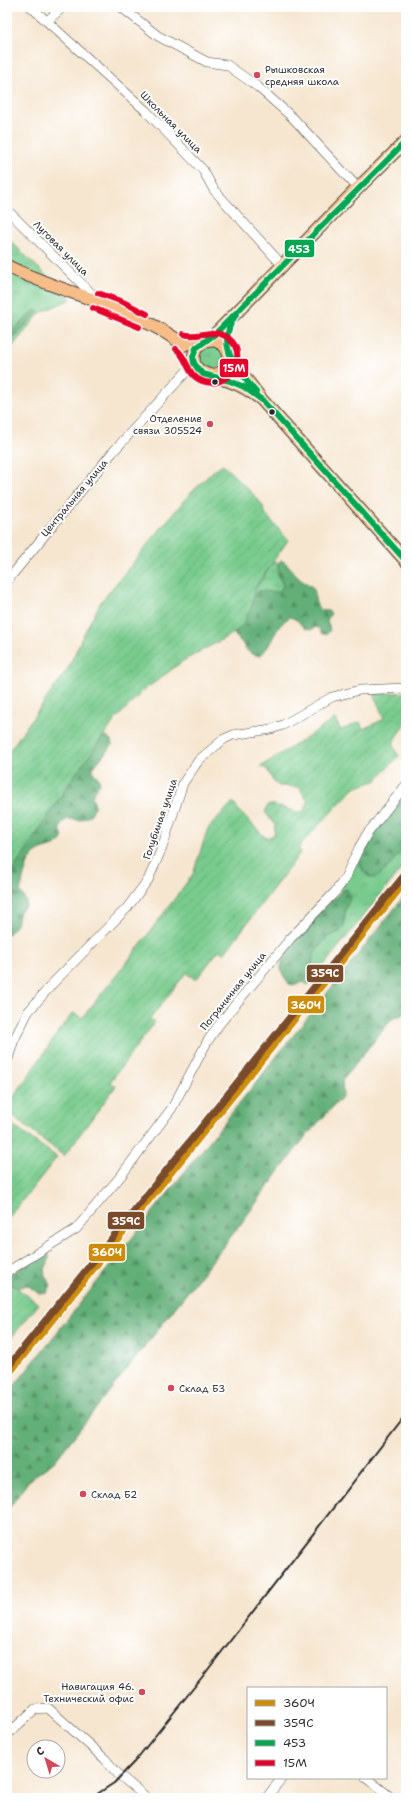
<svg xmlns="http://www.w3.org/2000/svg" width="413" height="1805" font-family="'Shantell Sans',sans-serif">
  <defs>
    <pattern id="grass-tufts" width="24" height="20" patternUnits="userSpaceOnUse"><rect width="24" height="20" fill="#78cb8d"/><path d="M3 7l-1-3M5 7V3M7 7l1-3M15 17l-1-3M17 17v-4M19 17l1-3" fill="none" stroke="#68ae7a"/></pattern>
    <pattern id="forest-firs" width="22" height="20" patternUnits="userSpaceOnUse"><rect width="22" height="20" fill="#62af78"/><path d="M5 1l3.5 6h-7zM16 11l3.5 6h-7z" fill="#518f63"/></pattern>
    <pattern id="wetland-marsh" width="20" height="14" patternUnits="userSpaceOnUse"><rect width="20" height="14" fill="#78cb8d"/><path d="M1 5h8M5 5V1M11 12h8M15 12V8" fill="none" stroke="#68ae7a"/></pattern>
    <pattern id="garden-furrows" width="10" height="10" patternUnits="userSpaceOnUse"><rect width="10" height="10" fill="#78cb8d"/><path d="M-1 1l2-2M0 10L10 0M9 11l2-2" fill="none" stroke="#68ae7a"/></pattern>
  </defs>
  <rect width="100%" height="100%" fill="#fff"/>
  <filter id="ink" filterUnits="userSpaceOnUse"><feTurbulence type="fractalNoise" baseFrequency=".025" numOctaves="2"/><feDisplacementMap in="SourceGraphic" scale="8" xChannelSelector="R" yChannelSelector="G"/><feConvolveMatrix kernelMatrix="1 2 1 2 8 2 1 2 1" color-interpolation-filters="sRGB"/></filter>
  <filter id="wash" filterUnits="userSpaceOnUse"><feTurbulence type="fractalNoise" baseFrequency=".012" numOctaves="4" result="noise"/><feDisplacementMap in="SourceGraphic" scale="16" xChannelSelector="R" yChannelSelector="G"/><feGaussianBlur stdDeviation="0.9" result="paint"/><feColorMatrix in="noise" values="0 0 0 0 0 0 0 0 0 0 0 0 0 0 0 0 0 1.4 0 .05"/><feComposite in="paint" operator="in"/></filter>
  <g filter="url(#wash)">
    <rect width="100%" height="100%" fill="#f6e6d0"/>
    <path fill="url(#grass-tufts)" stroke="#527b5c" d="M7 238 71 299 40 313 7 353Z
      M200 358a12 12 0 1 1 24 0a12 12 0 1 1-24 0Z
      M406 844V863L308 985 303 982 311 970 313 958 316 951 326 938 339 932 344 927 345 910 351 896 340 892 362 851 385 871Z"/>
    <path fill="url(#forest-firs)" stroke="#466d52" d="M35 310 39 311 14 337 7 349V336Z
      M281 560C291 565 293 574 301 580 306 584 310 583 314 590 317 597 312 599 320 610L328 611 331 613 327 620 330 630 326 635 321 633 320 629 316 627 311 630 304 628 297 620 290 617C274 626 273 645 260 656 250 654 247 652 242 643 239 639 236 638 234 633 245 622 251 611 253 595L259 591 279 592 283 586 278 574V563Z
      M102 737H107L111 740 112 745 93 768V772L97 776 100 783 92 796 95 806 90 816 80 820 68 819 63 822 60 828 63 837C56 850 46 846 36 853 25 861 24 879 20 891L26 901V906L20 911 17 924 7 935V884L13 871 65 789Z
      M406 789C406 799 409 838 405 845 402 851 381 877 374 878 370 878 366 875 364 872 361 868 359 863 360 858 364 837 393 807 406 789Z
      M347 889 351 896 345 910 344 927 339 932 326 938 316 951 313 958 311 970 303 982 296 985 289 984C286 979 281 974 281 967 282 948 326 907 340 892Z
      M406 894V1013L392 1019 342 1080 343 1096 305 1137 237 1229 54 1462 30 1479 7 1511V1395Z
      M46 1253 49 1255C50 1270 37 1267 51 1285L47 1293H38L27 1285 18 1288 10 1283 8 1278 10 1274Z"/>
    <path fill="url(#wetland-marsh)" stroke="#527b5c" d="M274 561 278 563V575L283 586 279 592 259 591 253 595 255 589Z"/>
    <path fill="url(#garden-furrows)" stroke="#527b5c" d="M223 465 256 497 264 508 263 511 288 540 255 588 252 606 243 624 234 633 183 661 143 691 115 720 65 789 13 871 7 884V754L69 667 84 633 101 602 185 499 212 472Z
      M406 692C406 701 408 714 405 722 399 737 387 739 399 756L375 781 354 788 299 846 300 853 224 954 219 950 196 980 186 973 150 1019 155 1022 110 1082 116 1086 64 1156 7 1112V1099L11 1101 59 1031 73 1013 82 1018 131 957 193 874 208 828 233 802 240 812 266 838 274 835 275 825 265 812 268 805H275L299 813 305 810 308 802 299 787 279 786 273 781 267 769 260 767 335 719 341 730 360 722 363 729 384 719 374 694Z
      M12 1125 57 1157 7 1220V1131Z
      M10 1283 39 1304 7 1343V1287Z"/>
  </g>
  <g filter="url(#ink)">
    <g fill="none" stroke-linecap="round" stroke-linejoin="round">
      <g stroke="#494744" stroke-width="10">
        <path id="minor" d="M31 7 145 110 203 170 214 190 283 266
          M121 7 158 36 207 62 227 65 258 87 293 118 358 188
          M47 21 63 7
          M7 210 98 300
          M7 581 112 453 187 371 193 357
          M7 1062 14 1040 28 1012 54 982 127 908 148 880 162 848 183 783 199 760 224 739 233 735 271 729 283 725 332 697 360 690 406 688
          M7 1272 76 1229 120 1177 172 1108 207 1042 220 1023 290 939 335 892 344 880 359 848 367 834 406 785
          M7 1735 35 1709 48 1708 105 1759 117 1773 147 1798
          M366 1778 392 1798
          M266 1798 282 1778"/>
      </g>
      <g stroke="#494744" stroke-width="14">
        <path id="major" d="M7 266C65 295 131 305 184 345
          M178 341 193 344 214 340 224 345 239 370 262 400 406 561
          M211 375C224 375 232 363 228 350
          M262 400C252 392 241 385 229 381 213 375 185 375 196 348L215 334 235 314 358 188 406 141"/>
      </g>
      <use href="#minor" stroke="#fff" stroke-width="9"/>
      <use href="#major" stroke="#f7bd88" stroke-width="12"/>
      <path stroke="#2b2b2b" stroke-width="2" d="M91 1798 114 1783 135 1761 203 1676 406 1414"/>
      <g stroke="#fff" stroke-width="9">
        <path id="bus-1" d="M406 141 215 334 196 348 193 357 194 363 198 369 203 374 230 381 244 387 262 400 406 561
          M237 313C214 345 235 367 256 392"/>
      </g>
      <g stroke="#fff" stroke-width="9">
        <path id="bus-2" d="M98 293 123 302 147 314
          M93 308 139 327
          M176 349C188 357 186 375 202 381 230 392 252 350 225 336 211 328 197 339 183 334"/>
      </g>
      <use href="#bus-1" stroke="#00a651" stroke-width="6"/>
      <use href="#bus-2" stroke="#e4002b" stroke-width="6"/>
      <g stroke="#fff" stroke-width="10">
        <path id="rail-1" d="M7 1376 406 881"/>
      </g>
      <g stroke="#fff" stroke-width="10">
        <path id="rail-2" d="M7 1368 406 873"/>
      </g>
      <use href="#rail-1" stroke="#ce8d09" stroke-width="7"/>
      <use href="#rail-2" stroke="#7a4b2a" stroke-width="7"/>
    </g>
  </g>
  <g fill="#d1495b" stroke="#fff" stroke-width="1.5">
    <circle cx="257" cy="75" r="4"/>
    <circle cx="210" cy="424" r="4"/>
    <circle cx="171" cy="1388" r="4"/>
    <circle cx="83" cy="1494" r="4"/>
    <circle cx="142" cy="1692" r="4"/>
  </g>
  <g fill="#2b2b2b" stroke="#fff" stroke-width="1.5">
    <circle cx="215" cy="382" r="3.5"/>
    <circle cx="272" cy="412" r="3.5"/>
  </g>
  <g text-anchor="middle" dominant-baseline="central" stroke-width="4" stroke-linejoin="round" paint-order="stroke">
    <g font-size="10" fill="#2b2b2b" stroke="#fff" text-anchor="start">
      <text x="265" y="69">Рышковская<tspan x="265" dy="12">средняя школа</tspan></text>
      <text x="202" y="418" text-anchor="end">Отделение<tspan x="202" dy="12">связи 305524</tspan></text>
      <text x="179" y="1388">Склад Б3</text>
      <text x="91" y="1494">Склад Б2</text>
      <text x="134" y="1686" text-anchor="end">Навигация 46.<tspan x="134" dy="12">Технический офис</tspan></text>
    </g>
    <g font-size="10" fill="#2b2b2b" stroke="#fff">
      <text transform="translate(171 122) rotate(45)">Школьная улица</text>
      <text transform="translate(61 248) rotate(45)">Луговая улица</text>
      <text transform="translate(74 498) rotate(-50)">Центральная улица</text>
      <text transform="translate(160 819) rotate(-71)">Голубиная улица</text>
      <text transform="translate(233 991) rotate(-51)">Пограничная улица</text>
    </g>
  </g>
  <g stroke="#fff" stroke-width="1.5">
    <rect x="284" y="239" width="31" height="19" rx="4" fill="#00a651"/>
    <rect x="219" y="358" width="30" height="20" rx="4" fill="#e4002b"/>
    <rect x="306" y="964" width="38" height="19" rx="4" fill="#7a4b2a"/>
    <rect x="287" y="995" width="38" height="19" rx="4" fill="#ce8d09"/>
    <rect x="107" y="1211" width="38" height="19" rx="4" fill="#7a4b2a"/>
    <rect x="88" y="1243" width="38" height="19" rx="4" fill="#ce8d09"/>
  </g>
  <g font-size="11" text-anchor="middle" font-weight="bold" fill="#fff">
    <text x="299" y="253">453</text>
    <text x="234" y="372">15М</text>
    <text x="325" y="977">359С</text>
    <text x="306" y="1009">360Ч</text>
    <text x="126" y="1225">359С</text>
    <text x="107" y="1256">360Ч</text>
  </g>
  <rect width="413" height="1805" fill="none" stroke="#fff" stroke-width="24"/>
  <rect x="247" y="1687" width="140" height="92" fill="#ffffff" stroke="#aaaaaa"/>
  <rect x="255" y="1700" width="20" height="6" fill="#ce8d09" stroke="#aaaaaa"/>
  <text x="283" y="1707" font-size="12" fill="#2b2b2b">360Ч</text>
  <rect x="255" y="1720" width="20" height="6" fill="#7a4b2a" stroke="#aaaaaa"/>
  <text x="283" y="1727" font-size="12" fill="#2b2b2b">359С</text>
  <rect x="255" y="1740" width="20" height="6" fill="#00a651" stroke="#aaaaaa"/>
  <text x="283" y="1747" font-size="12" fill="#2b2b2b">453</text>
  <rect x="255" y="1760" width="20" height="6" fill="#e4002b" stroke="#aaaaaa"/>
  <text x="283" y="1767" font-size="12" fill="#2b2b2b">15М</text>
  <g transform="translate(46 1759) rotate(322)"><circle r="19" fill="#ffffff" stroke="#aaaaaa"/>
  <path d="M0-3L7 15L0 10L-7 15Z" fill="#d1495b"/>
  <text y="-6" font-size="11" font-weight="bold" text-anchor="middle" fill="#2b2b2b">С</text>
  </g>
</svg>
